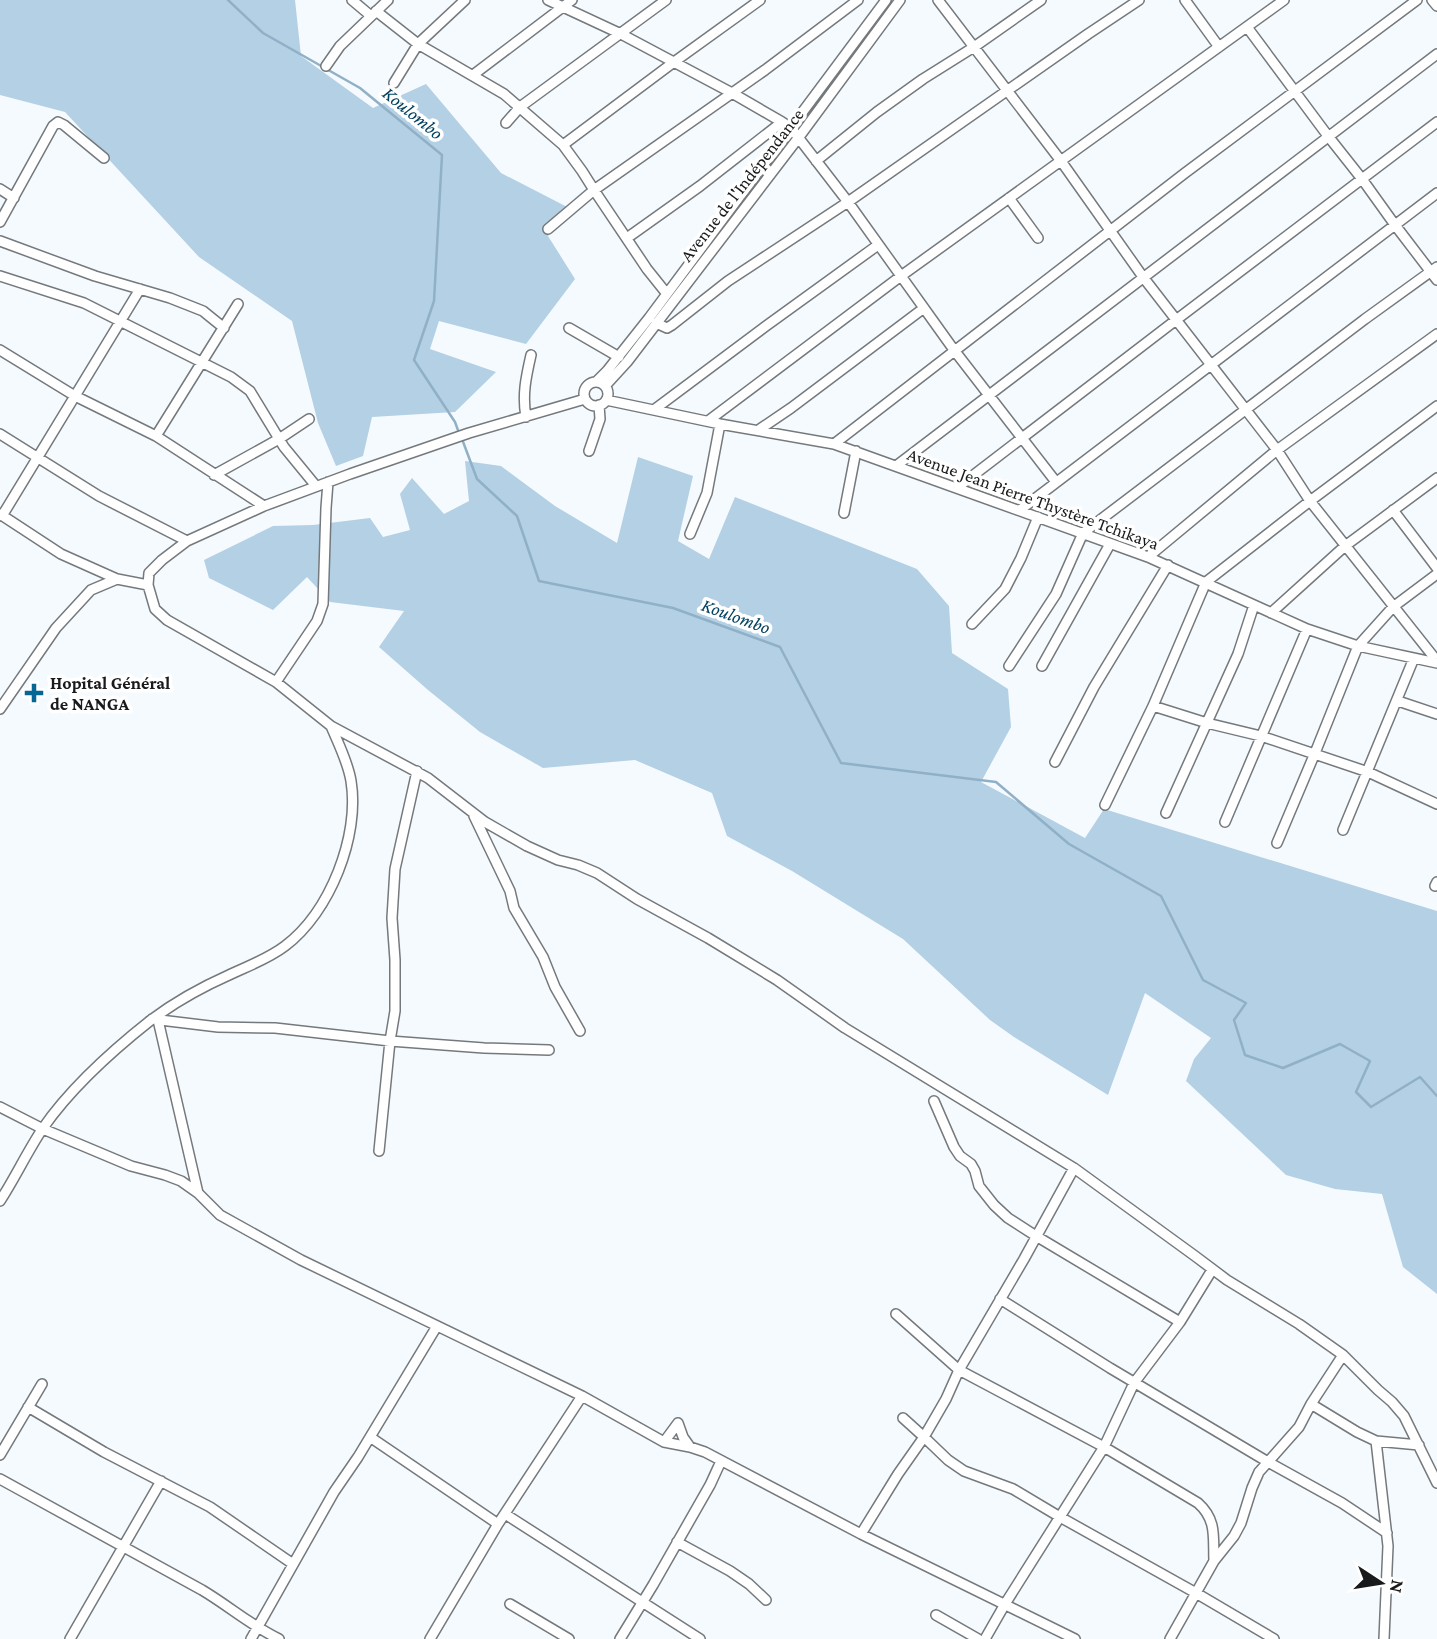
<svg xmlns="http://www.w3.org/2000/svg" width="1437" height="1639" font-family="'Crimson Pro',serif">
  <rect width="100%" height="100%" fill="#f5fafe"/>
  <path fill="#b4d0e4" d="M0 0H295L301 56 373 108 426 84 501 173 573 210 548 236 575 279 526 344 439 321 430 349 496 372 455 412 372 417 363 456 336 466 318 423 292 321 199 257 65 112 0 95Z
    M638 457 693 476 678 541 709 559 735 497 917 569 949 606 952 653 1008 689 1011 727 981 782 1085 838 1104 809 1437 911V1294L1403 1267 1382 1194 1335 1189 1286 1175 1186 1081 1194 1059 1211 1038 1145 993 1108 1095 1014 1037 990 1020 903 939 792 871 727 836 712 793 635 760 543 768 480 732 428 690 379 647 404 611 330 602 307 577 273 610 209 578 204 560 273 526 313 525 370 518 383 537 410 530 400 494 412 478 444 514 469 501 465 461 501 466 555 506 617 543Z"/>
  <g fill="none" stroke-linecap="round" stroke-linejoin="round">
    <path stroke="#90b0c7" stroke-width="2.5" d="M228 0 263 33 360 88 442 155 434 301 414 360 455 422 459 433
      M462 439 477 479 517 516 539 581 673 608 780 647 841 763 996 782 1069 844 1161 896 1203 980 1246 1003 1234 1020 1245 1055 1283 1068 1340 1044 1370 1061 1356 1092 1371 1107 1420 1077 1437 1096"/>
    <g stroke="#75797c" stroke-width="12">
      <path id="minor" d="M352 0 371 16
        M548 0 621 34 732 93 782 122 791 128 848 202 954 350 1056 482
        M938 0 1061 161 1143 277 1277 450 1310 501 1433 656
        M1185 0 1219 47
        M1432 0 1437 6
        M376 11 418 44 504 94 563 145 582 171 594 190 647 269 667 294
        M1247 27 1328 136 1362 179 1395 225 1437 280
        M326 66 340 46 388 0
        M473 75 572 0
        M394 83 418 44 465 0
        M506 123 520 107 666 0
        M563 145 674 62 760 0
        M816 161 877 112 923 79 974 47 1041 0
        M0 189 14 198
        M1009 198 1038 238
        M0 222 53 126 58 122 64 125 104 158
        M548 229 594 190 765 70 858 0
        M627 238 700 186 782 122
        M0 241 95 276 170 298 203 311 224 328
        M0 276 84 303 231 377 250 391 284 447 316 486
        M656 323 667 328 672 325 728 281 848 202 1088 34 1139 0
        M569 328 619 357
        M0 350 75 396 156 436 264 506
        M597 381 607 371 649 318 886 0
        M584 394a12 12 0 1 1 24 0a12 12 0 1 1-24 0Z
        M605 386 627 362 799 137 900 0
        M585 399 469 433 350 474 264 506 187 541 162 560 149 573 148 585 155 609 167 620 276 682 331 726 428 778 485 822 527 846 558 860 578 865 597 873 637 899 708 938 777 980 845 1028 1074 1168 1195 1256 1227 1280 1299 1324 1343 1355 1378 1390 1392 1402 1404 1416 1437 1483
        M606 400 720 424 834 444 1148 557 1307 629 1358 646 1437 663
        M655 409 766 326 878 245
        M526 417C522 395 526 377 531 355
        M708 421 901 276 1284 0
        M760 429 791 408 924 308
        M0 434 99 496 187 541
        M156 436 238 304
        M834 444 1185 173 1417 0
        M589 451 600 419 599 405
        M896 466 1437 54
        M214 475 279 439 309 419
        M958 487 1176 320 1437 122
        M1020 510 1437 193
        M1393 510 1437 568
        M844 513 856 451
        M0 514 61 554 117 579
        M2 516 140 289
        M690 534 707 493 720 424
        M1148 557 1277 450 1437 334
        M1271 613 1345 546 1437 478
        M972 624 1005 589 1021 558 1038 517
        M1009 666 1056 594 1083 533 1365 319 1437 267
        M1042 666 1110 544
        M276 682 317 621 323 604 326 508 328 482
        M1398 701 1437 714
        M1153 706 1207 723 1261 736 1368 772 1437 804
        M0 709 56 628 91 590 117 579 148 585
        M1055 762 1094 687 1168 565
        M1105 805 1153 706 1206 582 1310 501 1437 406
        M1166 813 1238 654 1254 605
        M474 816 510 891 514 908 543 957 555 987 580 1031
        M1225 822 1307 629
        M1343 830 1414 658
        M1277 843 1315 753 1358 646 1393 607 1437 574
        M1435 886 1437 882
        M152 1019 218 1027 275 1028 390 1041 484 1048 549 1050
        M158 1020 198 1193
        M934 1101 954 1147 960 1156 971 1164 975 1171 979 1186 994 1205 1008 1218 1036 1236 1180 1322
        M0 1107 43 1129 131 1166 165 1175 181 1181 198 1193 220 1215 301 1260 582 1396 664 1442 690 1447 705 1452 861 1534 1075 1639
        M379 1151 390 1041 395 1011V960L392 918 395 869 417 771
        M0 1201C15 1178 27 1152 43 1128 70 1089 113 1050 151 1020 175 1002 202 987 229 975 248 966 268 959 285 946 330 912 360 836 351 781 348 762 338 743 331 726
        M1000 1299 1110 1368 1268 1462 1259 1472 1252 1488 1241 1523 1234 1536 1214 1561 1170 1639
        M896 1314 959 1370 1104 1447 1198 1503C1217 1520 1213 1537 1214 1561
        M1343 1355 1311 1404 1299 1427 1268 1462 1342 1503 1387 1533
        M1311 1404 1357 1432 1376 1441 1419 1445
        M28 1407 104 1452 210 1507 293 1564
        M903 1418 924 1437 946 1399 959 1370 1024 1259 1074 1168
        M678 1423 683 1437 690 1447
        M370 1437 498 1524
        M1376 1441 1388 1546 1384 1639
        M664 1442 678 1423
        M0 1455 42 1384
        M0 1479 202 1590C229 1606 250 1625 279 1639
        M505 1514 700 1639
        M861 1534 898 1474 924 1437 948 1460 964 1471 1013 1489 1060 1517 1196 1593 1274 1639
        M677 1542 730 1571 749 1584 766 1600
        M510 1604 569 1639
        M936 1615 978 1639
        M70 1639 161 1481
        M251 1639 334 1492 358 1457 437 1326
        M430 1639 498 1524 582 1396
        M620 1639 653 1585 710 1485 721 1461
        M985 1639 1005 1604 1104 1447 1134 1383 1180 1322 1212 1270"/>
    </g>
    <use href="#minor" stroke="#fff" stroke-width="9"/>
  </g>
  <path fill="#046796" stroke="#fff" stroke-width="2.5" d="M30.5 682.5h7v7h7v7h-7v7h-7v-7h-7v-7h7z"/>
  <g text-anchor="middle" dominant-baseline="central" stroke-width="7" stroke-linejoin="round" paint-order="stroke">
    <g font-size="18" fill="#191a1c" stroke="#fff">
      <text transform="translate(742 185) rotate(-52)">Avenue de l'Indépendance</text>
      <text transform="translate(1033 499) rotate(20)">Avenue Jean Pierre Thystère Tchikaya</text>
    </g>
    <g font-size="18" font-weight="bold" fill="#191a1c" stroke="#fff" text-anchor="start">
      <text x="50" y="683">Hopital Général<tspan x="50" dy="21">de NANGA</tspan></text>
    </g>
    <g font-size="19" font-style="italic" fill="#034160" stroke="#fff">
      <text transform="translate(413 113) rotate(39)">Koulombo</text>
      <text transform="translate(736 616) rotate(20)">Koulombo</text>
    </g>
  </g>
  <g transform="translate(1381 1583) rotate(102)" stroke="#ffffff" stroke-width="5" paint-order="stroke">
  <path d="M0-5L12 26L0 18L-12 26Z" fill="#191a1c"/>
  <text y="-10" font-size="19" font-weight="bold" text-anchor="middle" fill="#191a1c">N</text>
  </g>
</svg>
